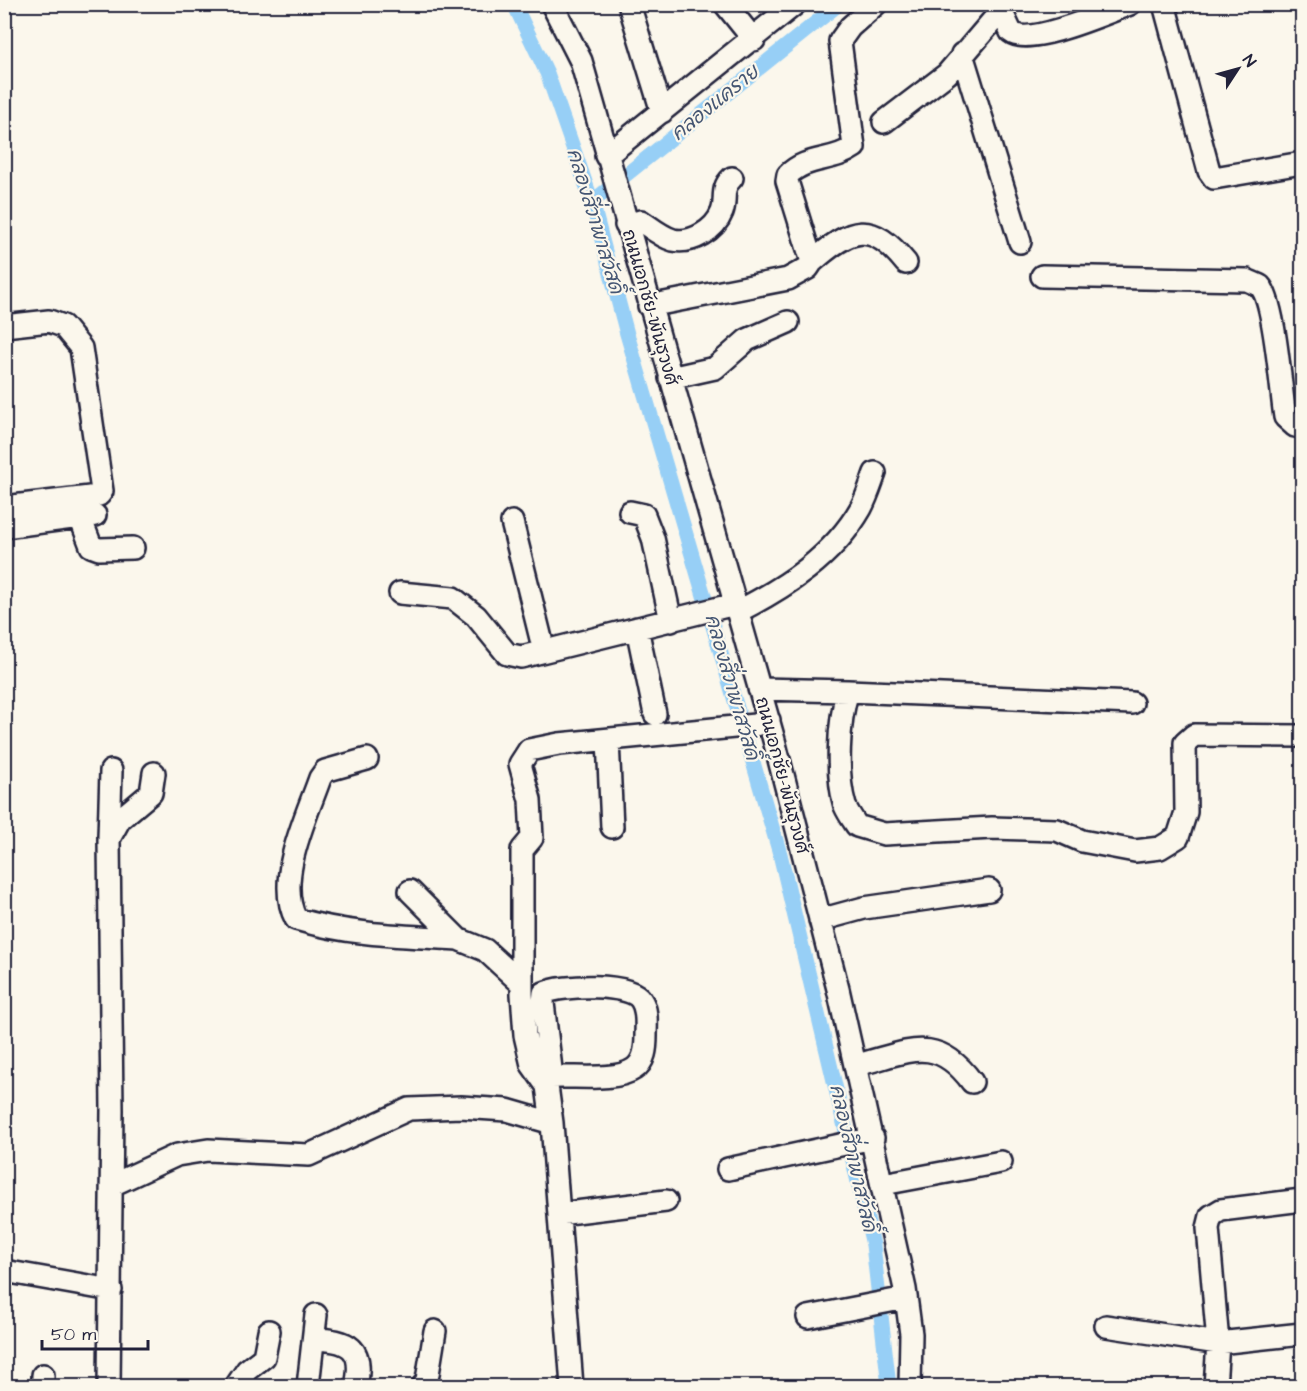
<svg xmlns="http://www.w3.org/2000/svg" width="1307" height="1391" font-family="'Architects Daughter','Playpen Sans Thai',sans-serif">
  <rect width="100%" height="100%" fill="#fbf7ec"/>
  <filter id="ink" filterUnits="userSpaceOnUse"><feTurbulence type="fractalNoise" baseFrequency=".0167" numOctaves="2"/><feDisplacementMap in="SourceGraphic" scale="12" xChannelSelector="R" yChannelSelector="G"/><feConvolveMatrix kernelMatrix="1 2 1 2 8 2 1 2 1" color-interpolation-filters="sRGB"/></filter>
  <g filter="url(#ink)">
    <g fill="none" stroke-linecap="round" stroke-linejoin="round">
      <path stroke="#97cff6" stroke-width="15" d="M514 4 547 73 592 202 627 334 780 854 873 1245 889 1386
        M592 202 839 4"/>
      <g stroke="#22223b" stroke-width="26">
        <path id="minor" d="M552 4 581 61 774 740 838 989 905 1289 911 1334 910 1386
          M629 4 662 112
          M725 4 754 40
          M998 4 1011 32C1029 47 1108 12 1130 4
          M1164 4 1209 171 1214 178 1302 163
          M962 54 1020 242
          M884 122 947 74 1000 12
          M606 156 795 4
          M626 225 641 221C650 227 662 237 673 240 692 244 715 230 722 212 727 199 720 189 732 178
          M812 262C852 227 871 220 906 263
          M1042 276 1247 280C1250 282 1257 284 1260 286 1275 301 1281 393 1285 417L1295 426 1302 427
          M649 306 788 279 808 268 812 262 787 181 788 175C806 156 833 162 854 147L840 41 850 27 876 4
          M4 326 49 321 63 326 81 348 102 491 99 495 90 497 4 507
          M670 378 715 368 747 340 788 322
          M630 512 644 515 653 538 671 621
          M80 517 91 546 99 549 133 548
          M512 522 544 651
          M4 527 95 515
          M400 593 453 598 476 616 507 654 521 657 735 604
          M737 612C786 587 833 557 861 508 867 497 871 484 875 473
          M637 628 655 714
          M759 689 848 691C838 721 836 776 845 806 848 813 853 820 857 826L884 834 992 828 1057 830 1082 841 1135 851 1160 848 1178 837 1186 812 1185 743 1194 735 1302 736
          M848 691 1132 703
          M608 740 612 827
          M367 759 325 771 320 778C306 818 275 880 296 919 349 935 403 936 458 939
          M109 837 111 771
          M410 891 458 939 485 950 522 984
          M820 920 864 908 989 890
          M856 1065C907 1053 935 1032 972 1082
          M542 1078C567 1074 613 1083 634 1069 645 1062 646 1048 646 1036 646 1025 648 1010 641 1000 630 982 562 985 544 993L543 1003 552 1077
          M728 1169 873 1138
          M883 1184 1001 1162
          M112 1185 177 1155 208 1150 309 1155 409 1109 461 1107 507 1110 552 1123
          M559 1214 666 1201
          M4 1271 111 1290
          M808 1317 906 1298
          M1106 1326 1218 1343 1302 1334
          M314 1339C348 1340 365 1347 356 1386
          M43 1386V1375
          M109 1386 112 1110 109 839 120 819 151 793 154 773
          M236 1386 247 1370 264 1357 269 1331
          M308 1386 316 1315
          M423 1386 427 1380 435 1331
          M572 1386 552 1123 547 1086 532 1065 525 1035 522 994V850L532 838 530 800 520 764 529 750 559 744 755 725 769 720
          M1215 1386 1218 1343 1208 1228 1211 1216 1221 1210 1302 1200"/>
      </g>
      <use href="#minor" stroke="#fbf7ec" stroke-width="21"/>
    </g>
  </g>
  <g text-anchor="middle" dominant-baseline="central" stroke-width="4.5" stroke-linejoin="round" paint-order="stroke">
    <g font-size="18" fill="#22223b" stroke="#fbf7ec">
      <text transform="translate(650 307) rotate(74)">ถนนเอกชัย-พันธุวงศ์</text>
      <text transform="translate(782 775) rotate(75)">ถนนเอกชัย-พันธุวงศ์</text>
    </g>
    <g font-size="20" font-style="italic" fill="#455673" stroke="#fbf7ec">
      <text transform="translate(715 103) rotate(-39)">คลองเเคราย</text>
      <text transform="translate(595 221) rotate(73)">คลองสี่วาพาสวัสดิ์</text>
      <text transform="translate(732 687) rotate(74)">คลองสี่วาพาสวัสดิ์</text>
      <text transform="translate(853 1158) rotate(77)">คลองสี่วาพาสวัสดิ์</text>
    </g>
  </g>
  <rect width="1307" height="1391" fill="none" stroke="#fbf7ec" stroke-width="24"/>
  <rect x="12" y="12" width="1283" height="1367" fill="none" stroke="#22223b" stroke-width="2" filter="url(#ink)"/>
  <g transform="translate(1238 69) rotate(54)" stroke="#fbf7ec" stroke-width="4.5" paint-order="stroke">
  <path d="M0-4.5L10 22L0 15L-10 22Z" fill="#22223b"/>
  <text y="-9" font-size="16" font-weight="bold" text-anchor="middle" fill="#22223b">N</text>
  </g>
  <path d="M42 1340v9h106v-9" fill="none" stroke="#22223b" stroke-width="3"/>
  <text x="51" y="1340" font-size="18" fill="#22223b" stroke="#fbf7ec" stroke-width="4.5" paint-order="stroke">50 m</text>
</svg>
